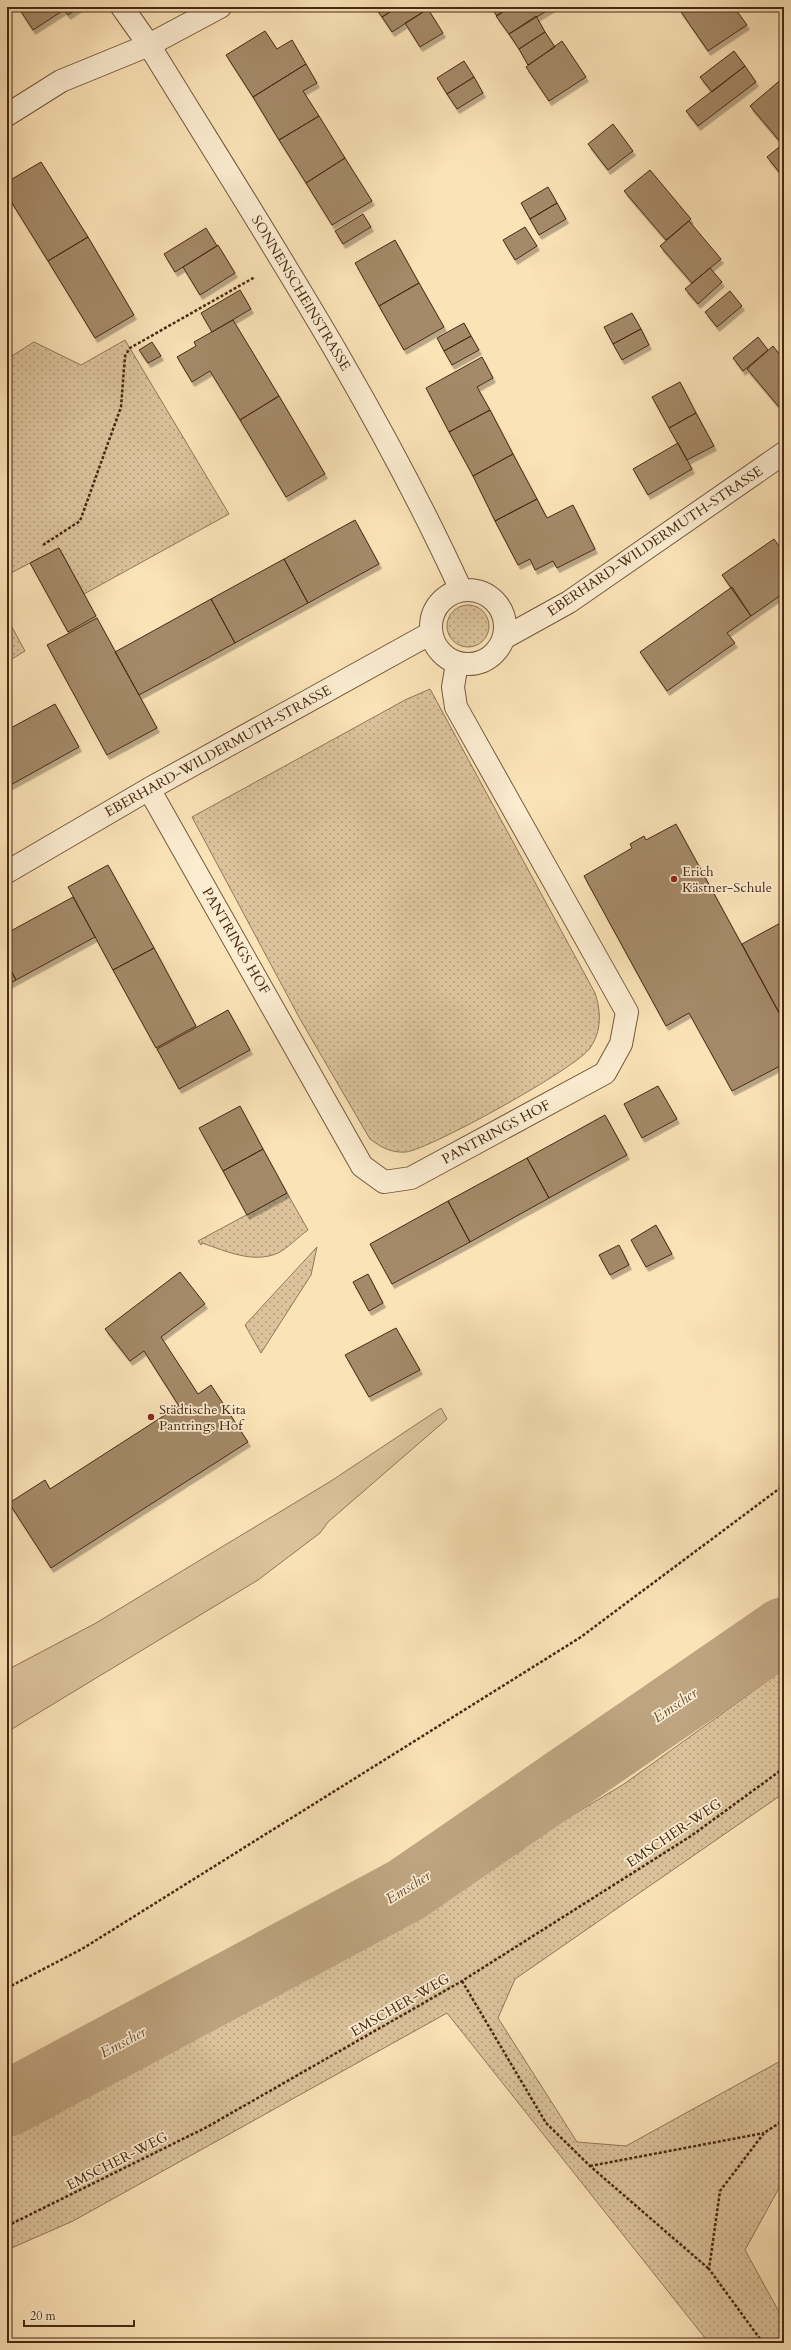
<svg xmlns="http://www.w3.org/2000/svg" width="791" height="2350" font-family="Cardo,serif">
  <defs>
    <pattern id="grass-dots" width="8" height="8" patternUnits="userSpaceOnUse"><rect width="8" height="8" fill="#dcc39c"/><path d="M2 2h.1M6 6h.1" fill="none" stroke="#b49e7e" stroke-width="1.8" stroke-linecap="round"/></pattern>
    <filter id="shadow"><feDropShadow dx="2.5" dy="4.5" stdDeviation="0" flood-color="#0004"/></filter>
  </defs>
  <rect width="100%" height="100%" fill="#fbe3b8"/>
  <filter id="stains"><feTurbulence type="fractalNoise" baseFrequency=".005" numOctaves="4"/><feColorMatrix values="0 0 0 0 .2 0 0 0 0 .09 0 0 0 0 .02 0 0 0 .5 -.17"/></filter>
  <radialGradient id="worn" r=".72"><stop offset=".6" stop-color="#630" stop-opacity="0"/><stop offset="1" stop-color="#630" stop-opacity=".3"/></radialGradient>
  <path fill="url(#grass-dots)" stroke="#927658" d="M125 340 229 514 84 594 59 548 7 575V359L34 342 81 365Z
    M447 626a21 21 0 1 1 42 0a21 21 0 1 1-42 0Z
    M7 618 25 651 7 662Z
    M430 689 595 993C601 1011 602 1031 590 1048 577 1068 430 1149 406 1152 392 1153 382 1148 370 1139L300 1019 192 817 405 700Z
    M287 1193 308 1230C298 1237 288 1248 278 1253 253 1264 226 1251 202 1243L201 1245 198 1241Z
    M317 1247 311 1275 261 1353 245 1325Z
    M784 1669V1793L515 1979 498 2018 577 2142 626 2146 784 2059V2179L745 2250 784 2321V2343H709L447 2013 73 2221 7 2250V2132L380 1931 624 1784Z"/>
  <path fill="#dcc39c" stroke="#927658" d="M441 1408 447 1419 328 1522 320 1533 258 1580 7 1732V1670L96 1623 331 1481Z"/>
  <g fill="none" stroke-linecap="round" stroke-linejoin="round">
    <path stroke="#bea480" stroke-width="66" d="M7 2104 406 1890 784 1630"/>
  </g>
  <path fill="#a58a69" stroke="#472913" filter="url(#shadow)" d="M18 7H80L68 15 64 10 33 30Z
    M375 7H398L382 17Z
    M398 7H427L428 9 392 32 382 17Z
    M491 7H510L497 16Z
    M510 7H553L509 34 496 16Z
    M683 7H734L747 25 708 51 679 9Z
    M428 9 443 33 420 47 405 23Z
    M536 16 545 32 519 49 509 34Z
    M265 31 277 49 292 40 306 64 253 97 226 55Z
    M545 32 555 47 528 65 519 49Z
    M562 41 586 77 549 101 526 67Z
    M734 51 745 66 712 92 700 77Z
    M464 61 474 77 447 94 437 78Z
    M306 64 317 83 303 91 319 116 279 140 253 97Z
    M745 66 756 82 698 126 686 111Z
    M474 77 483 93 457 109 447 94Z
    M784 77V143L782 144 750 106Z
    M319 116 345 158 306 183 279 140Z
    M613 124 633 151 608 170 588 144Z
    M784 143V178L767 157Z
    M345 158 372 201 332 225 306 183Z
    M41 162 88 237 48 261 7 195V182Z
    M650 170 691 219 666 240 624 191Z
    M548 187 557 203 530 219 521 203Z
    M557 203 566 219 539 235 530 219Z
    M363 214 371 227 343 244 335 231Z
    M689 221 721 259 692 283 660 246Z
    M525 227 537 246 515 260 503 240Z
    M206 228 217 246 175 272 164 254Z
    M88 237 134 315 95 338 48 261Z
    M395 240 419 283 379 306 355 263Z
    M218 245 235 273 200 295 183 267Z
    M710 268 722 282 698 304 685 289Z
    M419 283 444 327 404 350 379 306Z
    M240 290 251 309 212 332 201 313Z
    M730 291 742 306 717 327 705 312Z
    M632 313 641 329 613 344 604 327Z
    M233 320 279 396 240 420 210 371 192 382 177 357 196 346 194 342Z
    M464 323 471 336 444 351 437 338Z
    M641 329 649 345 622 360 613 344Z
    M471 336 479 350 452 365 444 351Z
    M758 337 768 350 743 371 733 358Z
    M152 342 161 356 148 363 139 350Z
    M773 346 784 360V403L779 407 747 369Z
    M482 357 493 378 477 387 490 410 449 432 426 388Z
    M680 382 696 413 669 428 652 397Z
    M279 396 325 474 286 497 240 420Z
    M784 403V413L779 407Z
    M490 410 513 454 473 476 449 432Z
    M696 413 714 446 687 460 669 428Z
    M678 443 692 469 648 495 633 469Z
    M513 454 537 499 495 521 473 476Z
    M537 499 547 518 573 505 595 549 557 568 553 561 535 570 530 559 518 565 495 521Z
    M355 520 379 564 308 603 284 559Z
    M774 539 784 553V593L751 616 722 575Z
    M59 548 96 616 68 632 30 563Z
    M284 559 308 603 235 643 211 599Z
    M732 587 751 616 727 633 735 643 667 691 640 652Z
    M211 599 235 643 139 695 115 652Z
    M97 618 157 728 107 755 47 645Z
    M55 704 79 747 7 787V730Z
    M676 824 784 1022V1064L732 1091 689 1013 666 1026 584 876 632 848 630 844 644 836 646 840Z
    M108 865 154 948 113 970 68 887Z
    M73 897 95 937 16 980 7 963V933Z
    M784 921V1017L782 1018 742 944Z
    M154 948 196 1026 156 1048 113 970Z
    M7 963 16 980 7 985Z
    M228 1010 250 1050 179 1089 157 1049Z
    M658 1086 677 1119 642 1138 624 1104Z
    M240 1106 263 1149 223 1171 199 1128Z
    M605 1115 627 1155 549 1198 527 1158Z
    M263 1149 287 1193 247 1215 223 1171Z
    M527 1158 549 1198 470 1242 448 1201Z
    M448 1201 470 1242 392 1284 370 1244Z
    M656 1225 672 1254 646 1267 631 1240Z
    M619 1245 629 1265 610 1275 599 1255Z
    M180 1272 205 1304 161 1337 198 1394 211 1385 248 1442 51 1568 9 1503 45 1480 50 1489 179 1406 144 1351 130 1361 105 1329Z
    M368 1274 383 1303 369 1311 353 1282Z
    M396 1328 420 1370 369 1397 345 1355Z"/>
  <g fill="none" stroke-linecap="round" stroke-linejoin="round">
    <g stroke="#74583c" stroke-width="24">
      <path id="minor" d="M122 7 149 45C258 223 374 399 461 590
        M7 115 61 81 149 45 220 7
        M431 627a37 37 0 1 1 74 0a37 37 0 1 1-74 0Z
        M504 638 569 602 784 453
        M149 789 362 1166 384 1182 411 1178 605 1073 621 1044 627 1012 456 707 453 687 457 663
        M7 872 149 789 431 633"/>
    </g>
    <path stroke="#472913" stroke-width="2.5" stroke-dasharray="3 2" stroke-linecap="butt" d="M43 545 80 521 121 407 125 356 130 348 255 277
      M462 1981 546 2123 590 2166 709 2269
      M7 1988 82 1949 581 1637 784 1485
      M590 2166 764 2133
      M7 2226 207 2127 462 1981 691 1836 784 1768
      M763 2343 709 2269 720 2191 764 2133 784 2120"/>
    <use href="#minor" stroke="#fcedd1" stroke-width="22"/>
  </g>
  <g fill="#8f2418" stroke="#fcedd1" stroke-width="1.5">
    <circle cx="674" cy="879" r="4"/>
    <circle cx="151" cy="1417" r="4"/>
  </g>
  <g text-anchor="middle" dominant-baseline="central" stroke-width="3.5" stroke-linejoin="round" paint-order="stroke">
    <g font-size="14" fill="#472913" stroke="#fcedd1">
      <text transform="translate(301 293) rotate(59)">SONNENSCHEINSTRASSE</text>
      <text transform="translate(655 541) rotate(-34)">EBERHARD-WILDERMUTH-STRASSE</text>
      <text transform="translate(218 751) rotate(-29)">EBERHARD-WILDERMUTH-STRASSE</text>
      <text transform="translate(236 941) rotate(60)">PANTRINGS HOF</text>
      <text transform="translate(496 1132) rotate(-28)">PANTRINGS HOF</text>
      <text transform="translate(674 1833) rotate(-34)">EMSCHER-WEG</text>
      <text transform="translate(400 2005) rotate(-30)">EMSCHER-WEG</text>
      <text transform="translate(117 2161) rotate(-27)">EMSCHER-WEG</text>
    </g>
    <g font-size="14" fill="#472913" stroke="#fcedd1" text-anchor="start">
      <text x="682" y="871">Erich<tspan x="682" dy="16">Kästner-Schule</tspan></text>
      <text x="159" y="1409">Städtische Kita<tspan x="159" dy="16">Pantrings Hof</tspan></text>
    </g>
    <g font-size="15" font-style="italic" fill="#6b4e34" stroke="#fcedd1">
      <text transform="translate(675 1705) rotate(-34)">Emscher</text>
      <text transform="translate(408 1887) rotate(-32)">Emscher</text>
      <text transform="translate(123 2042) rotate(-28)">Emscher</text>
    </g>
  </g>
  <rect width="791" height="2350" fill="none" stroke="#fbe3b8" stroke-width="24"/>
  <rect x="8" y="8" width="775" height="2334" fill="none" stroke="#472913" stroke-width="2"/>
  <rect x="12" y="12" width="767" height="2326" fill="none" stroke="#472913"/>
  <path d="M24 2320v6h110v-6" fill="none" stroke="#472913" stroke-width="2"/>
  <text x="30" y="2320" font-size="12" fill="#472913" stroke="#fcedd1" stroke-width="3" paint-order="stroke">20 m</text>
  <rect width="100%" height="100%" filter="url(#stains)"/>
  <rect width="100%" height="100%" fill="url(#worn)"/>
</svg>
